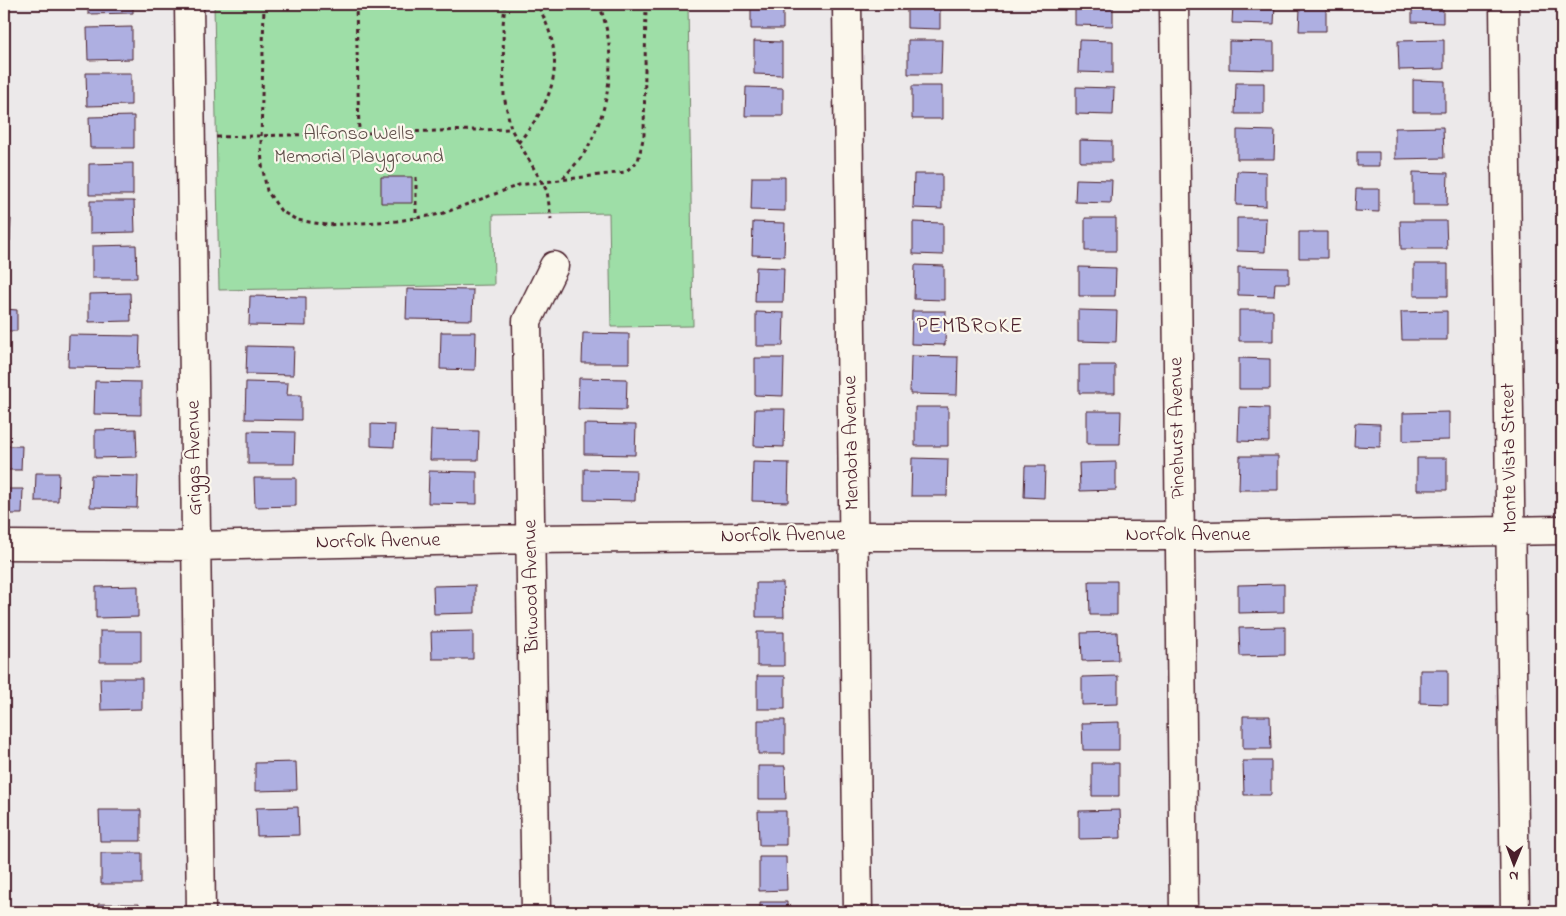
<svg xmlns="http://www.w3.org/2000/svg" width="1566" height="916" font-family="'Indie Flower',sans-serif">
  <rect width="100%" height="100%" fill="#ece9ea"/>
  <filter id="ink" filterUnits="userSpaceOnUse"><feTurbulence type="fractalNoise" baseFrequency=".02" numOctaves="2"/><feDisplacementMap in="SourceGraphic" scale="10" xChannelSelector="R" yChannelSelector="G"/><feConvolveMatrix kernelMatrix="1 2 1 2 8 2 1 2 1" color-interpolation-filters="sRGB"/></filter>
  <g filter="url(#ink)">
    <path fill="#9edea7" stroke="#747e69" d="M214 4H688L693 326 611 327 609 213 493 215 494 285 219 290Z"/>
    <path fill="#aeafe1" stroke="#4a1f2b" d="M88 4H133V13L88 14Z
      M751 4H783V29H751Z
      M907 4H940V29L907 28Z
      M1075 4H1113V26L1075 25Z
      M1233 4H1275L1274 24 1232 23Z
      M1412 4H1443V23L1412 22Z
      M1300 8H1326V31H1299Z
      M132 27V59L88 60 87 28Z
      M908 40H942L941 74H908Z
      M1079 40 1113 41V73L1078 72Z
      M1444 40V69L1399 70 1398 41Z
      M754 41 782 42V75L754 74Z
      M1229 41 1274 42V70L1229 69Z
      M86 73H131V105L87 106Z
      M1413 80 1445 81V112H1413Z
      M1236 83H1264V114H1235Z
      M912 86H942V119H912Z
      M746 87 783 88V116H745Z
      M1076 87 1114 88 1113 115 1076 114Z
      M134 116V148H90L89 117Z
      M1443 127 1444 158 1395 159V128Z
      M1560 127H1562V156H1559Z
      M1237 130 1275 131 1274 159H1237Z
      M1080 140 1112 141V162H1080Z
      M1357 152H1379V166H1357Z
      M133 163V195H89V164Z
      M1237 171 1266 172V206L1236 205Z
      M1413 172 1448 173 1447 205H1413Z
      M914 174H942V209L913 208Z
      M381 177H412V203H381Z
      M752 177H785V211L751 210Z
      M1076 179 1112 180 1111 203 1075 202Z
      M1356 189H1379V212L1355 211Z
      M90 201H134L135 232 90 233Z
      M1559 217H1562V246H1559Z
      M1085 218H1116V251H1085Z
      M1237 218H1266L1265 252 1237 251Z
      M4 219H11L10 241H4Z
      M1400 221H1446L1447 249H1401Z
      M753 222 785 223 784 256 752 255Z
      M913 222 943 223V255L913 254Z
      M1299 232H1327V258H1299Z
      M136 245 137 278H92V246Z
      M1414 264H1448V296H1414Z
      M915 265 944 266V300L914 299Z
      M756 267 784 268 783 302H755Z
      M1079 267 1116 268 1115 296H1079Z
      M1238 267 1289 268V283H1275L1274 296 1238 295Z
      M407 289 473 290 472 320 406 319Z
      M130 293 131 321 89 322V294Z
      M250 296 306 297V326L249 325Z
      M4 309 17 310V331H4Z
      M1078 310 1117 311 1116 342 1078 341Z
      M1239 310H1273V341H1239Z
      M912 311H946L945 345 911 344Z
      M1447 311V340H1402L1401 312Z
      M756 312 784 313 783 346H756Z
      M441 332H476L475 370 440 369Z
      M583 333 629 334V363H582Z
      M69 335 140 336 139 368 68 367Z
      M247 346 294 347 293 375 246 374Z
      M911 356 958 357 957 395 910 394Z
      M755 358H784L783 396 755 395Z
      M1239 358 1270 359V389H1239Z
      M1079 365H1115V393H1079Z
      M579 378 627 379 626 410 578 409Z
      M95 381 141 382V415L94 414Z
      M246 382 288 383 287 395H301V420L245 419Z
      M915 407H948V446H915Z
      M1239 407 1269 408V442L1238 441Z
      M755 409H785L784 447 754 446Z
      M1087 411H1121L1120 444H1087Z
      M1449 412V440L1403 441V413Z
      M1355 423 1380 424V447L1354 446Z
      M371 424 395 425 394 447 371 446Z
      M584 424 636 425 635 455 584 454Z
      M136 429 137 457 95 458V430Z
      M431 430 479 431 478 460H430Z
      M248 431 295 432 294 464H248Z
      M4 446H22L21 470H4Z
      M1240 456H1278V490H1239Z
      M912 458 948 459 947 496H911Z
      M1417 458H1447V490H1417Z
      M753 462 789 463 788 502 752 501Z
      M1116 462V490L1080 491 1079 463Z
      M1025 466H1045L1044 498 1024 497Z
      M584 469 636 470 635 501 584 500Z
      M429 471 477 472V504L428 503Z
      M36 473H59L58 501H35Z
      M91 475 138 476 137 508 90 507Z
      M254 478H296V506L255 507Z
      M4 489H23L22 514H4Z
      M1089 581H1117V615H1090Z
      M756 583H783L784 617H756Z
      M1284 584V612L1238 613V585Z
      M475 585V613L434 614 433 586Z
      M138 586V617L96 618V587Z
      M1285 627V655L1240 656 1239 628Z
      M100 631H141V662H100Z
      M473 631V659H432L431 632Z
      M757 632H784V666H757Z
      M1117 632 1118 660 1082 661 1081 633Z
      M1420 670H1448V704L1420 703Z
      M757 676H785V709H757Z
      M1118 676V704L1082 705V677Z
      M100 678H142V709L101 710Z
      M1243 716H1270L1271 749H1243Z
      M758 720H785V754H758Z
      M1119 722V750H1083L1082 723Z
      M1243 761H1271V795H1244Z
      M296 762 297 790 255 791V763Z
      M1092 763H1119V796H1092Z
      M758 766H785L786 799H758Z
      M298 807 299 835 257 836 256 808Z
      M99 810H141V841H100Z
      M1120 810 1121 838 1079 839V811Z
      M758 811H786V845H759Z
      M101 853H142V884H101Z
      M759 857H786L787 890 759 891Z
      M760 902H787V912H760Z
      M98 904H139V912H98Z"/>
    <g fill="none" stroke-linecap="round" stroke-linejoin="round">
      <g stroke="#4a1f2b" stroke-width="31">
        <path id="street" d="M189 4 201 912
          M847 4 858 912
          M1174 4 1184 912
          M1504 4 1515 912
          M4 545 196 546 531 539 853 536H1208L1562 530
          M536 912 527 321 554 266"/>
      </g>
      <path stroke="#4a1f2b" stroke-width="3" stroke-dasharray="4 4" stroke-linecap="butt" d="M264 4 261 144 262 165 267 191 281 211 297 220 327 225 397 221 441 214 519 185 625 172 638 161 644 135 646 4
        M356 4 359 133
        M505 4 503 25 504 96 511 129 547 191 551 219
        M216 137 511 129
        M518 143C557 97 567 58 537 4
        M416 177V218
        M563 178C572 168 583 157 589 145 612 101 617 50 599 4"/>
      <use href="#street" stroke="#fbf7ec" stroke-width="28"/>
    </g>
  </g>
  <g text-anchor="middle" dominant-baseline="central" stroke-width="4.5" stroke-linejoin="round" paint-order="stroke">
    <g font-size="20" fill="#5f4f4a" stroke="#fbf7ec">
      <text x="359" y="134">Alfonso Wells<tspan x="359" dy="23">Memorial Playground</tspan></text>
    </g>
    <g font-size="20" fill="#4a1f2b" stroke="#fbf7ec">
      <text transform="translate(1178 428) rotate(-91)">Pinehurst Avenue</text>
      <text transform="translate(852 443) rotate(-91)">Mendota Avenue</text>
      <text transform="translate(195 458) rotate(-91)">Griggs Avenue</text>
      <text transform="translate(1510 458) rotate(-91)">Monte Vista Street</text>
      <text x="1188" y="535">Norfolk Avenue</text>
      <text transform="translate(783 536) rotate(-1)">Norfolk Avenue</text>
      <text transform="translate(378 542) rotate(-1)">Norfolk Avenue</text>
      <text transform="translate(532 586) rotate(-91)">Birwood Avenue</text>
    </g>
    <g font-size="21" letter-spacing="1" fill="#4a1f2b" stroke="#fbf7ec">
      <text x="970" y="327">PEMBROKE</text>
    </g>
  </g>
  <rect width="1566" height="916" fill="none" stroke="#fbf7ec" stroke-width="20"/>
  <rect x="10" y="10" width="1546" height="896" fill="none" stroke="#4a1f2b" stroke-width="2" filter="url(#ink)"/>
  <g transform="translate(1514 864) rotate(181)" stroke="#fbf7ec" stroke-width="4" paint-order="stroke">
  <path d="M0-4L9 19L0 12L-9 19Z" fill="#4a1f2b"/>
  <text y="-8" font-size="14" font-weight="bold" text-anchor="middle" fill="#4a1f2b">N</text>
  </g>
</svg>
